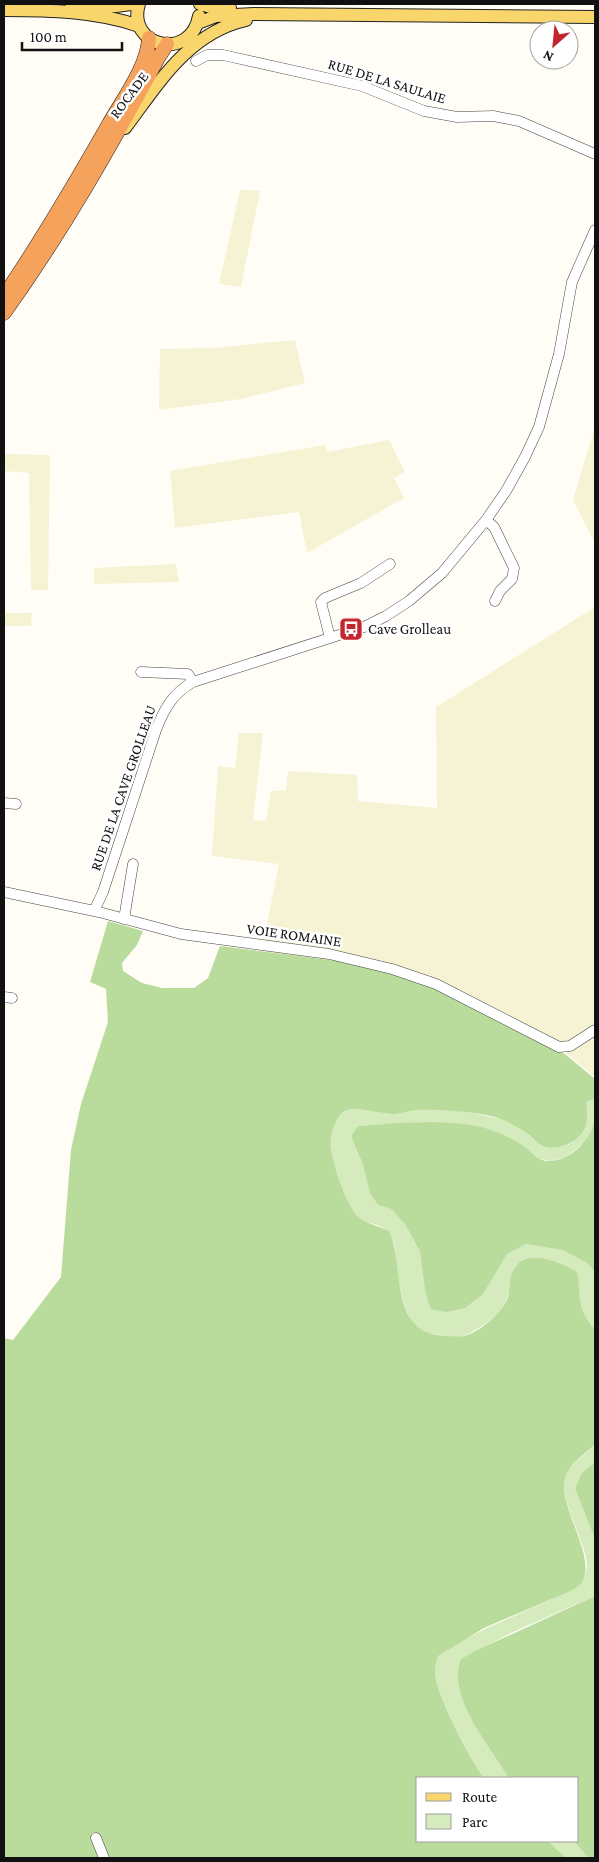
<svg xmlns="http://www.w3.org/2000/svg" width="599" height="1862" font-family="'Crimson Pro',serif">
  <rect width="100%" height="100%" fill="#fffdf5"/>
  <path fill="#f6f3d4" d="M240 190 260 191 241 287 219 284Z
    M295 340 305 383 241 399 159 410 160 349 214 348Z
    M595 426V543L573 500Z
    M389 440 405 472 394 478 404 498 307 553 299 512 175 528 170 471 325 445 327 452Z
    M4 454 50 455 48 590H31L29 473 4 471Z
    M176 564 179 582 94 584V568Z
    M595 607V1077L566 1053 503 1021 274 956 262 949 279 864 212 856 218 766 235 768 239 733H263L253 820 266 821 271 791 286 790 288 771 357 775 358 801 437 808 436 707Z
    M4 613H32L31 626H4Z"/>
  <path fill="#d5ebbd" d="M594 1099 595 1119 593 1127 585 1142 566 1157 551 1161 535 1158 522 1146 500 1134 473 1125 424 1122 358 1126 351 1136 363 1165 370 1194 378 1205 391 1209 405 1224 420 1252 428 1302 494 1272 507 1254 526 1244 562 1250 587 1263 595 1272V1329C580 1314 578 1303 579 1283L510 1286C507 1307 495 1319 477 1329 473 1331 468 1335 463 1336 456 1337 448 1336 441 1335 429 1335 418 1332 412 1321 402 1304 398 1282 396 1263 395 1253 396 1243 390 1234 385 1225 369 1224 360 1219 346 1211 329 1155 330 1139 330 1129 335 1115 345 1111 361 1104 375 1113 390 1114 399 1115 408 1111 416 1110 447 1108 481 1113 510 1122 527 1128 535 1148 555 1147 581 1147 589 1124 585 1102Z
    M595 1444V1462L581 1474 575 1489 595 1539V1596L513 1632 461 1659 509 1778H484C471 1759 434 1692 435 1671 435 1666 437 1661 438 1656 482 1625 534 1611 581 1584 583 1579 587 1572 587 1566 586 1540 556 1496 566 1474 573 1461 586 1455 595 1444Z
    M548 1841H574L588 1858H566Z"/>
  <path fill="#b9dc9c" d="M108 921 143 931 137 945 122 963 123 971 142 983 162 988H194L208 978 220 946 337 961 383 970 444 992 565 1054 595 1079V1104L594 1099 586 1102C587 1110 588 1119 585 1128 578 1143 559 1151 543 1146 538 1144 533 1138 528 1134 514 1124 498 1116 480 1114 460 1111 437 1109 416 1110 408 1111 398 1115 390 1114 360 1111 340 1096 331 1136 327 1151 346 1206 358 1217 363 1222 381 1227 389 1231 402 1257 393 1300 415 1324 424 1335 436 1335 449 1336 454 1336 460 1337 464 1336 479 1333 504 1311 508 1297 510 1289 509 1278 513 1271 525 1246 560 1262 577 1272 582 1297 575 1308 595 1329V1444C585 1455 570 1462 565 1478 557 1506 599 1559 581 1584 578 1587 572 1590 568 1592L484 1628 438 1656C437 1661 435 1666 435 1671 434 1692 471 1760 484 1778H418V1841H548L566 1858H4V1338L13 1340 61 1277 71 1150 81 1104 108 1022 106 989 90 982Z
    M595 1119V1272L587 1263 562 1250 526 1244 507 1254 483 1294 465 1308 446 1312 431 1309 428 1302 425 1289 420 1252 405 1224 391 1209 378 1205 370 1194 363 1165 351 1136 358 1126C395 1123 435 1119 472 1125 489 1128 508 1136 522 1145 532 1152 537 1162 551 1161 573 1159 591 1139 595 1119Z
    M595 1462V1539L575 1489 581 1474Z
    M595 1596V1858H588L574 1841H578V1778H509C491 1747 446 1697 461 1659L475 1651Z"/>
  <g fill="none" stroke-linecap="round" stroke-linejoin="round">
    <g stroke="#444" stroke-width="11">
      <path id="minor" d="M196 61 207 55H223L362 86 424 111 457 117 493 116 519 121 595 154
        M486 520 494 527 514 568 512 579 500 591 495 601
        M330 638 321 602 325 598 361 583 390 564
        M141 672 188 674 193 682
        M4 803 16 804
        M4 892 99 912 181 934 329 954 392 969 436 984 559 1047 570 1046 595 1030
        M94 911 103 892 156 730C164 709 173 693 193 682L364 627 386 616 409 601 442 573 486 520 506 491 525 457 539 427 559 354 572 282 595 230
        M124 919 133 864
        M4 997 12 998
        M96 1838 104 1858"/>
    </g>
    <g stroke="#222" stroke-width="14">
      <path id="major" d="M139 4C126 47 191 62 199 16
        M200 4 211 7 230 8
        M71 8 116 6 131 4
        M4 10C48 10 97 11 139 26
        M198 23 216 16 254 14 595 17
        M125 128C158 84 188 33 246 20"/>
    </g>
    <g stroke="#222" stroke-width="15">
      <path id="highway" d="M4 296C42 240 76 182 109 124 123 99 148 66 149 38
        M4 313C62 232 111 146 158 58L167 44"/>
    </g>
    <use href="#minor" stroke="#fff" stroke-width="10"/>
    <use href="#major" stroke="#f9d66b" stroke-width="12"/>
    <use href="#highway" stroke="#f5a25d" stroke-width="14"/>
  </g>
  <defs>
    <g id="bus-square" transform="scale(1.25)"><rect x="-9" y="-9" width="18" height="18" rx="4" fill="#c4262e" stroke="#fff"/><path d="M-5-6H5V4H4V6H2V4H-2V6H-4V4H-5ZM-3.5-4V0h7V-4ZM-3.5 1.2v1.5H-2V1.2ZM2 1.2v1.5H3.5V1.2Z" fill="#fff"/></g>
  </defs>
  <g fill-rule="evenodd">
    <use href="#bus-square" x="351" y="629"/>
  </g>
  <g text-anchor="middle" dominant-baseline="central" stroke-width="5" stroke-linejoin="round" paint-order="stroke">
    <g font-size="15" fill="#111" stroke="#fff">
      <text transform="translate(387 81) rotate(17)">RUE DE LA SAULAIE</text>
      <text transform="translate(129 95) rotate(-53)">ROCADE</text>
      <text transform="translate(123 788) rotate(-71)">RUE DE LA CAVE GROLLEAU</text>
      <text transform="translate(294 935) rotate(8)">VOIE ROMAINE</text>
    </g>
    <g font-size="15" fill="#111" stroke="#fff" text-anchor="start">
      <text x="368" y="629">Cave Grolleau</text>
    </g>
  </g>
  <rect width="599" height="1862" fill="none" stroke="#111111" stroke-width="10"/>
  <rect x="416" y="1777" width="162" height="65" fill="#ffffff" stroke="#a0a0a0"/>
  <rect x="426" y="1793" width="25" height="8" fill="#f9d66b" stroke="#a0a0a0"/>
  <text x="462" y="1802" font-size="15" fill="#111111">Route</text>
  <rect x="426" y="1814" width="25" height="15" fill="#d5ebbd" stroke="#a0a0a0"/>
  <text x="462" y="1827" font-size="15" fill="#111111">Parc</text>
  <g transform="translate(554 45) rotate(207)"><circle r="24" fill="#ffffff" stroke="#a0a0a0"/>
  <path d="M0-4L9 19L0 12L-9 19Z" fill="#c4262e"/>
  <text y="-8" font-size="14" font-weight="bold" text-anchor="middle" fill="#111111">N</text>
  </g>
  <path d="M22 42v8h100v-8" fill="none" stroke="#111111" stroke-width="2.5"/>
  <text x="30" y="42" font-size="15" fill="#111111" stroke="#ffffff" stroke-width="4" paint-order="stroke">100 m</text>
</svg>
